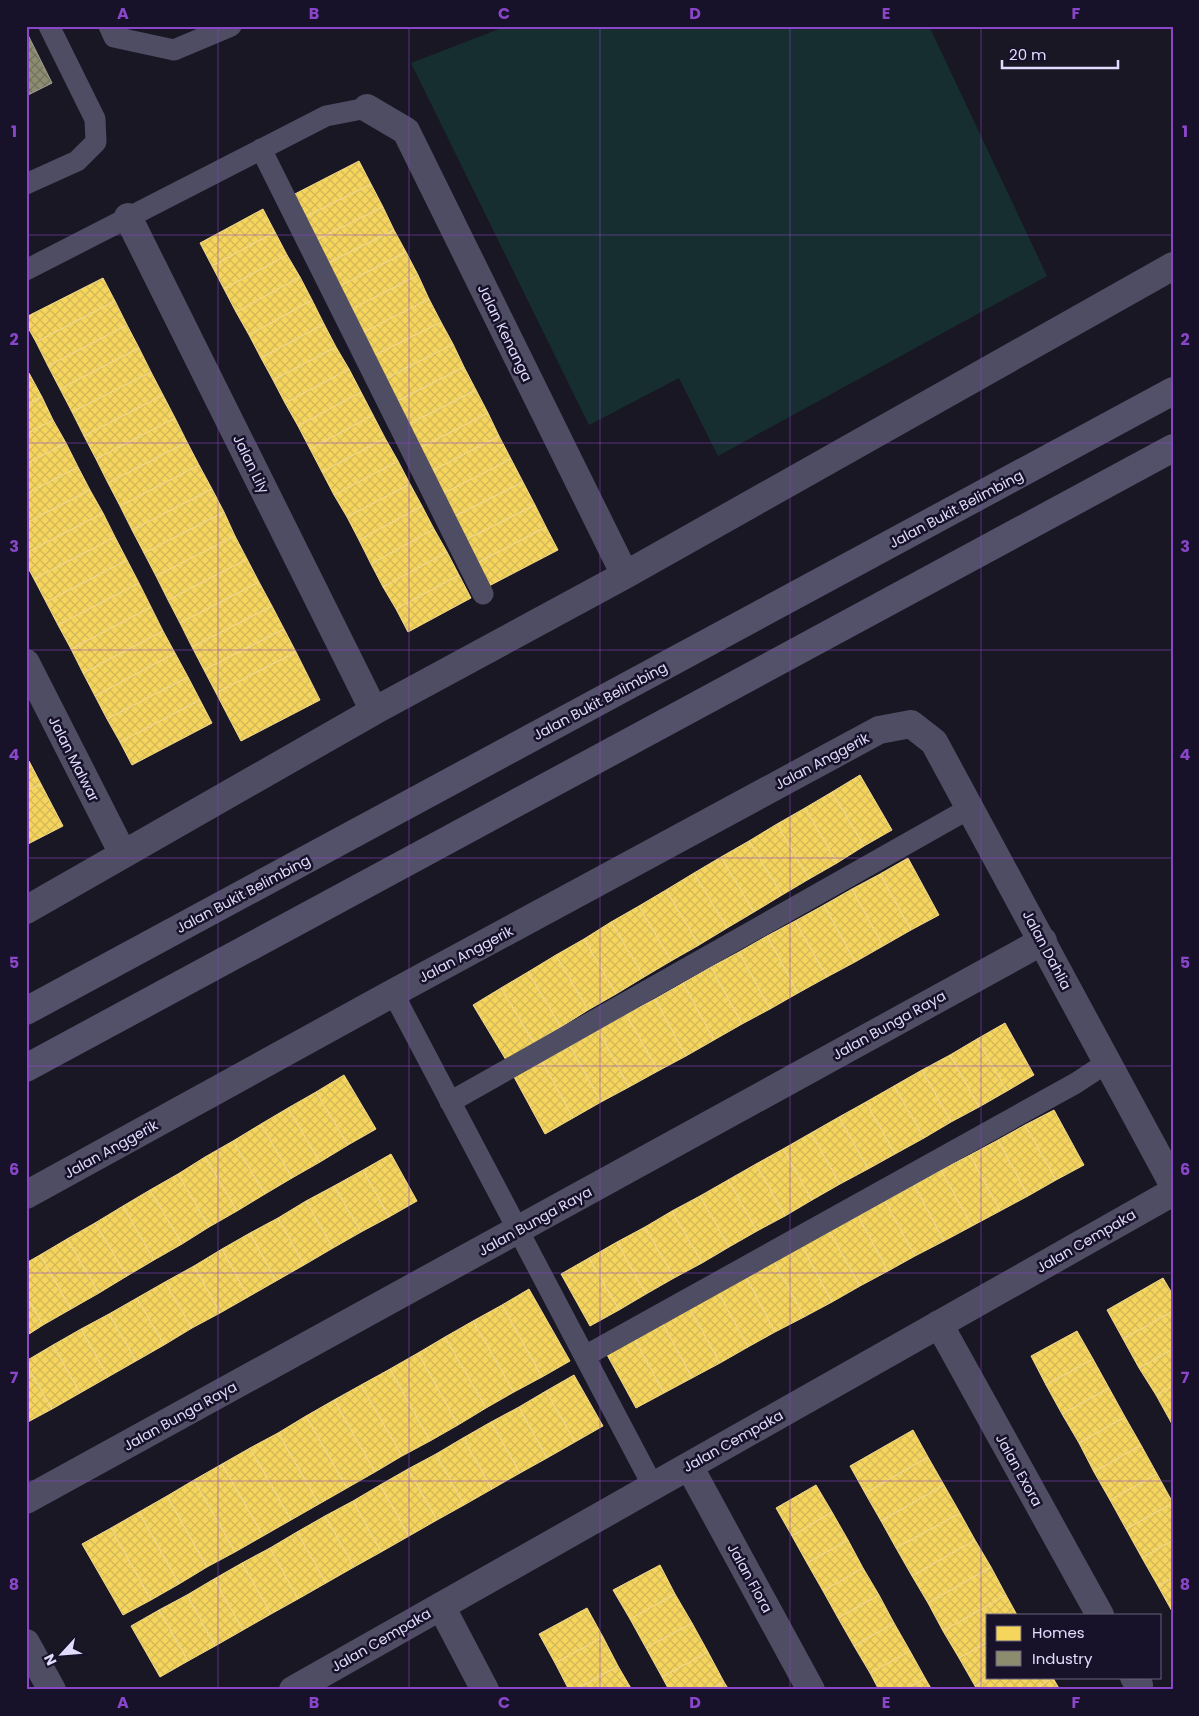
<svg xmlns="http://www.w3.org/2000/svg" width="1199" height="1716" font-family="Poppins,sans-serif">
  <defs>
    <pattern id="homes-cross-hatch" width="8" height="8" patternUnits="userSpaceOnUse" patternTransform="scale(1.25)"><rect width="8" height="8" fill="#f6d55c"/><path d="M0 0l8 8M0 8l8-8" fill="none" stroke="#d2b859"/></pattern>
    <pattern id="industry-cross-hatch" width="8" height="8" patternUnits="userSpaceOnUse" patternTransform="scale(1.25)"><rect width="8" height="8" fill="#8c8c6e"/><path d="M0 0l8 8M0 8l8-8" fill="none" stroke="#737262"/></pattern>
  </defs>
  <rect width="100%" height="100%" fill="#1a1724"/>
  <path fill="#162e30" d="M507 26H929L1047 276 718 456 679 378 589 425 411 63Z"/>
  <path fill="url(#homes-cross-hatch)" stroke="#f0d78c" d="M359 161 371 184 299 220 287 198Z
    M371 184 383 207 310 243 299 220Z
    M383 207 394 230 322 266 310 243Z
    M263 209 275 232 212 266 200 243Z
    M394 230 406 252 334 289 322 266Z
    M275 232 287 255 224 289 212 266Z
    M406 252 418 275 346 312 334 289Z
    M287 255 300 277 236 312 224 289Z
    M418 275 429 299 358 335 346 312Z
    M300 277 312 300 249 335 236 312Z
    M103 278 115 301 36 342 26 324V317Z
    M429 299 441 322 369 358 358 335Z
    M312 300 324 324 261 358 249 335Z
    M115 301 127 325 48 366 36 342Z
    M441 322 453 344 381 381 369 358Z
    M324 324 336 347 273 380 261 358Z
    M127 325 139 348 60 389 48 366Z
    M453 344 464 367 393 403 381 381Z
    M336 347 349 369 285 403 273 380Z
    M139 348 151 372 72 412 60 389Z
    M464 367 476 390 405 426 393 403Z
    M349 369 361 392 298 426 285 403Z
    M151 372 163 395 84 436 72 412Z
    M29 373 42 397 26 405V375Z
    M476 390 488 413 416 450 405 426Z
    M361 392 373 415 310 449 298 426Z
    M163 395 175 418 96 459 84 436Z
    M42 397 53 420 26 434V405Z
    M488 413 499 436 428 473 416 450Z
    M373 415 385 438 322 472 310 449Z
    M175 418 187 442 108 483 96 459Z
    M53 420 66 443 26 464V434Z
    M499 436 511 459 440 495 428 473Z
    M385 438 398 461 334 495 322 472Z
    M187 442 199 465 120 506 108 483Z
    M66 443 78 467 26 494V464Z
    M511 459 523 482 451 518 440 495Z
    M398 461 410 484 347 517 334 495Z
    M199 465 212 489 132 530 120 506Z
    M78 467 90 490 26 523V494Z
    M523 482 535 505 463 541 451 518Z
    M410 484 422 506 359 540 347 517Z
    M212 489 224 512 144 553 132 530Z
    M90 490 103 513 26 553V523Z
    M535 505 546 527 475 564 463 541Z
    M422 506 434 529 371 564 359 540Z
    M224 512 235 536 156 576 144 553Z
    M103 513 115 537 34 579 26 564V553Z
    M546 527 558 550 487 587 475 564Z
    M434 529 447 552 383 587 371 564Z
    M235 536 247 559 168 600 156 576Z
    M115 537 127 560 46 602 34 579Z
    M447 552 459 575 396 609 383 587Z
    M247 559 259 582 180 623 168 600Z
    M127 560 139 583 58 625 46 602Z
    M459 575 471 598 408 632 396 609Z
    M259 582 272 606 192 647 180 623Z
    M139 583 151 607 71 649 58 625Z
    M272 606 284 629 204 670 192 647Z
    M151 607 163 631 83 673 71 649Z
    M284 629 296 652 216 693 204 670Z
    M163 631 175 653 95 696 83 673Z
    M296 652 320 700 241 741 216 693Z
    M175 653 188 677 107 719 95 696Z
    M188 677 200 700 120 742 107 719Z
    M200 700 212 723 132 765 120 742Z
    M29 761 41 784 26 791V762Z
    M860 775 892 830 864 846 832 792Z
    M41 784 63 826 26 845V791Z
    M832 792 864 846 837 863 805 808Z
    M805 808 837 863 809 879 777 824Z
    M777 824 809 879 782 895 749 841Z
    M749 841 782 895 754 912 721 857Z
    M721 857 754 912 727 928 694 873Z
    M908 858 939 915 911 930 880 874Z
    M694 873 727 928 699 945 666 890Z
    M880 874 911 930 883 946 852 889Z
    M852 889 883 946 855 962 824 905Z
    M666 890 699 945 671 961 639 906Z
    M824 905 855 962 827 977 795 921Z
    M639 906 671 961 644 977 611 922Z
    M795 921 827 977 798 993 767 936Z
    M611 922 644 977 616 994 584 939Z
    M767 936 798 993 770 1009 739 952Z
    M584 939 616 994 588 1010 556 955Z
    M739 952 770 1009 742 1024 711 967Z
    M556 955 588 1010 561 1027 528 972Z
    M711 967 742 1024 714 1040 683 983Z
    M528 972 561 1027 534 1043 501 988Z
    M683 983 714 1040 686 1056 655 999Z
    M501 988 534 1043 506 1060 473 1005Z
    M655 999 686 1056 658 1071 626 1014Z
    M626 1014 658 1071 629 1087 598 1030Z
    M1005 1023 1034 1075 1007 1091 977 1039Z
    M598 1030 629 1087 601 1102 570 1046Z
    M977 1039 1007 1091 979 1107 950 1055Z
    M570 1046 601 1102 573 1118 542 1061Z
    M950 1055 979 1107 951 1122 922 1070Z
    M542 1061 573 1118 545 1134 514 1077Z
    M922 1070 951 1122 924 1138 894 1086Z
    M344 1075 376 1129 348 1145 316 1092Z
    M894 1086 924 1138 895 1154 866 1102Z
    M316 1092 348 1145 320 1162 288 1108Z
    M866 1102 895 1154 868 1169 839 1117Z
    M288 1108 320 1162 292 1178 261 1124Z
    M1054 1110 1084 1165 1056 1180 1025 1125Z
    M839 1117 868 1169 840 1184 811 1133Z
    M261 1124 292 1178 265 1194 233 1141Z
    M1025 1125 1056 1180 1028 1196 998 1140Z
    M811 1133 840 1184 812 1200 783 1149Z
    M998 1140 1028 1196 1000 1211 970 1155Z
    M233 1141 265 1194 237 1211 205 1157Z
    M783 1149 812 1200 785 1216 756 1164Z
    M391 1154 417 1201 389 1217 363 1170Z
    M970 1155 1000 1211 972 1226 941 1170Z
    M205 1157 237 1211 209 1227 178 1174Z
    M756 1164 785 1216 757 1231 728 1180Z
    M363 1170 389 1217 361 1232 334 1186Z
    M941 1170 972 1226 944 1241 914 1185Z
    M178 1174 209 1227 182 1244 150 1190Z
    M728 1180 757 1231 729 1247 700 1196Z
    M914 1185 944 1241 915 1256 885 1201Z
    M334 1186 361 1232 333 1248 306 1201Z
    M150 1190 182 1244 154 1260 123 1206Z
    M700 1196 729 1247 702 1263 672 1211Z
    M306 1201 333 1248 304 1265 278 1218Z
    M885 1201 915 1256 888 1271 858 1216Z
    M123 1206 154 1260 127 1276 95 1223Z
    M672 1211 702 1263 674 1278 645 1227Z
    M858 1216 888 1271 860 1286 829 1231Z
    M278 1218 304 1265 276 1281 250 1233Z
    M95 1223 127 1276 99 1293 67 1239Z
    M645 1227 674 1278 646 1294 617 1242Z
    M829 1231 860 1286 832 1302 802 1246Z
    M250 1233 276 1281 248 1297 222 1249Z
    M67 1239 99 1293 71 1309 40 1255Z
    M617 1242 646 1294 619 1310 589 1258Z
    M802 1246 832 1302 804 1317 774 1261Z
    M222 1249 248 1297 220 1313 194 1266Z
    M40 1255 71 1309 43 1325 26 1296V1263Z
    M589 1258 619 1310 590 1326 561 1274Z
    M774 1261 804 1317 775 1332 746 1277Z
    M194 1266 220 1313 192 1328 165 1282Z
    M746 1277 775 1332 748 1347 718 1292Z
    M1163 1278 1173 1295V1311L1123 1339 1107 1310Z
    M165 1282 192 1328 164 1345 137 1298Z
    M529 1289 570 1361 542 1377 502 1305Z
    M718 1292 748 1347 720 1363 689 1307Z
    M26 1296 43 1325 26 1336Z
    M137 1298 164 1345 136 1361 109 1314Z
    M502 1305 542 1377 514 1392 473 1321Z
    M689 1307 720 1363 692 1378 662 1322Z
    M1173 1311V1349L1139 1368 1123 1339Z
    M109 1314 136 1361 108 1377 81 1329Z
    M473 1321 514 1392 486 1408 445 1337Z
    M662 1322 692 1378 664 1393 634 1338Z
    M81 1329 108 1377 80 1393 53 1345Z
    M1077 1331 1093 1359 1046 1385 1031 1356Z
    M445 1337 486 1408 458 1425 418 1353Z
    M634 1338 664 1393 636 1408 606 1353Z
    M53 1345 80 1393 52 1409 26 1364V1361Z
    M1173 1349V1386L1156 1395 1139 1368Z
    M418 1353 458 1425 430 1441 390 1369Z
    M1093 1359 1109 1388 1062 1414 1046 1385Z
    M26 1364 52 1409 26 1423Z
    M390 1369 430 1441 402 1456 361 1385Z
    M574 1375 603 1426 575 1442 546 1391Z
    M361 1385 402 1456 375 1472 334 1400Z
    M1173 1386V1424H1172L1156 1395Z
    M1109 1388 1125 1417 1079 1443 1062 1414Z
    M546 1391 575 1442 547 1458 519 1407Z
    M334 1400 375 1472 347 1488 306 1416Z
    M519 1407 547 1458 520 1473 491 1422Z
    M306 1416 347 1488 319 1504 278 1433Z
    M1125 1417 1141 1445 1094 1472 1079 1443Z
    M491 1422 520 1473 492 1489 463 1438Z
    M913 1430 928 1457 865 1493 850 1466Z
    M278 1433 319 1504 291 1520 250 1448Z
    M463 1438 492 1489 464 1505 436 1454Z
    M1141 1445 1157 1474 1110 1500 1094 1472Z
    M250 1448 291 1520 263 1536 222 1464Z
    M436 1454 464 1505 437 1520 408 1469Z
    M928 1457 944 1485 881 1521 865 1493Z
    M222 1464 263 1536 235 1552 194 1480Z
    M408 1469 437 1520 409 1536 380 1485Z
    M1157 1474 1173 1503 1126 1529 1110 1500Z
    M194 1480 235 1552 207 1567 167 1496Z
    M380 1485 409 1536 381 1552 353 1501Z
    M816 1485 832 1512 792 1536 776 1508Z
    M944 1485 960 1513 896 1548 881 1521Z
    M167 1496 207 1567 179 1584 139 1512Z
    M353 1501 381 1552 354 1567 325 1516Z
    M1173 1503V1540L1142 1558 1126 1529Z
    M139 1512 179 1584 151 1600 111 1528Z
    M832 1512 848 1540 807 1563 792 1536Z
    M960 1513 975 1540 912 1576 896 1548Z
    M325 1516 354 1567 326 1583 297 1532Z
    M111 1528 151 1600 123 1615 82 1544Z
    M297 1532 326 1583 298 1599 270 1548Z
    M848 1540 863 1568 823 1591 807 1563Z
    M975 1540 991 1567 928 1603 912 1576Z
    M1173 1540V1578L1158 1586 1142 1558Z
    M270 1548 298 1599 271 1614 242 1563Z
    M242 1563 271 1614 243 1630 214 1579Z
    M660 1565 675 1594 630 1619 613 1590Z
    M991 1567 1006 1595 943 1631 928 1603Z
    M863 1568 879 1595 838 1618 823 1591Z
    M1173 1578V1613L1158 1586Z
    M214 1579 243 1630 215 1646 187 1595Z
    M675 1594 692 1623 646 1648 630 1619Z
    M187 1595 215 1646 188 1661 159 1610Z
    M879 1595 894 1623 854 1646 838 1618Z
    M1006 1595 1017 1615H988V1642L959 1658 943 1631Z
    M587 1608 603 1637 555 1663 539 1634Z
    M159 1610 188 1661 160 1677 131 1626Z
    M692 1623 708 1652 662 1677 646 1648Z
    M894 1623 910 1651 870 1673 854 1646Z
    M603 1637 618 1666 575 1690H569L555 1663Z
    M988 1642V1677H990L975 1686 959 1658Z
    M910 1651 925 1678 905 1690H879L870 1673Z
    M708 1652 724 1682 709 1690H669L662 1677Z
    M618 1666 632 1690H575Z
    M990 1677H1053V1678L1033 1690H977L975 1686Z
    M925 1678 932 1690H905Z
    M1053 1678 1060 1690H1033Z
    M724 1682 729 1690H709Z"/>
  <path fill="url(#industry-cross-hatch)" stroke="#a6a499" d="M26 31 52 83 26 96Z"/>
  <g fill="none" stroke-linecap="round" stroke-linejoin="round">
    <path stroke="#4f4d64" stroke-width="21" d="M109 26 114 37 174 50 231 26
      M261 149 483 594
      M26 184 77 161 96 142 95 119 49 26
      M26 270 326 116 367 108
      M393 993 653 1486
      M450 1102 970 808
      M585 1356 1076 1083 1108 1062"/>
    <path stroke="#4f4d64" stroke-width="28" d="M367 108 406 131 625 575
      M128 217 374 711
      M26 663 123 854
      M26 910 374 711 625 575 1173 266
      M26 1195 393 993 879 730 911 724 934 742 1173 1184
      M939 1324 1100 1615
      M689 1466 811 1690
      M26 1500 1043 941
      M441 1606 485 1690
      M26 1643 52 1690
      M1134 1677 1139 1685
      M293 1690 1173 1192"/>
    <path stroke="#53506a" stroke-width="28" d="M26 1011 1173 391
      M26 1068 1173 448"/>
  </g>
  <path fill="none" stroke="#8a46c8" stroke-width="1" stroke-opacity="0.55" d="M218 26V1690M409 26V1690M600 26V1690M790 26V1690M981 26V1690M26 235H1173M26 443H1173M26 650H1173M26 858H1173M26 1066H1173M26 1273H1173M26 1481H1173"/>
  <g text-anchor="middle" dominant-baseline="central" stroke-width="5" stroke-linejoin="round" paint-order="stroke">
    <g font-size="14" fill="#e1dcfd" stroke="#171229">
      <text transform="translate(505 333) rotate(64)">Jalan Kenanga</text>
      <text transform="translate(251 464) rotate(64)">Jalan Lily</text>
      <text transform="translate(956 509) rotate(-28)">Jalan Bukit Belimbing</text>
      <text transform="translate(600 701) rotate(-28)">Jalan Bukit Belimbing</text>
      <text transform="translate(74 759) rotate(63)">Jalan Malwar</text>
      <text transform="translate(822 761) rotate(-28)">Jalan Anggerik</text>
      <text transform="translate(243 894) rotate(-28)">Jalan Bukit Belimbing</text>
      <text transform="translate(1047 950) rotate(62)">Jalan Dahlia</text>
      <text transform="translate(466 954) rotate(-28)">Jalan Anggerik</text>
      <text transform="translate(889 1025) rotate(-29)">Jalan Bunga Raya</text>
      <text transform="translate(111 1149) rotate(-29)">Jalan Anggerik</text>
      <text transform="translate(535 1221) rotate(-29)">Jalan Bunga Raya</text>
      <text transform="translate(1086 1241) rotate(-30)">Jalan Cempaka</text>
      <text transform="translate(180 1416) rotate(-29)">Jalan Bunga Raya</text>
      <text transform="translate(733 1441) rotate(-29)">Jalan Cempaka</text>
      <text transform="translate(1019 1470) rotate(61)">Jalan Exora</text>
      <text transform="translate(750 1578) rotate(61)">Jalan Flora</text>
      <text transform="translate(381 1640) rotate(-30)">Jalan Cempaka</text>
    </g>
  </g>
  <rect width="1199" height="1716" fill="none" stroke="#171229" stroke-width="55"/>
  <rect x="986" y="1614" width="175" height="65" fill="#171229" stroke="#68637e"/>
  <rect x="996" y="1626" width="25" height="15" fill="#f6d55c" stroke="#68637e"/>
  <text x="1032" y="1638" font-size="15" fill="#e1dcfd">Homes</text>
  <rect x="996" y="1651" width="25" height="15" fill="#8c8c6e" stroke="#68637e"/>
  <text x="1032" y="1664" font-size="15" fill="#e1dcfd">Industry</text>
  <g transform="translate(62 1654) rotate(244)" stroke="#171229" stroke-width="4" paint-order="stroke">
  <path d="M0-4L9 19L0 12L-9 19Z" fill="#e1dcfd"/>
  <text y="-8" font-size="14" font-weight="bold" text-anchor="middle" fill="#e1dcfd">N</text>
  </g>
  <path d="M1002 60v8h116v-8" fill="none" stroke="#e1dcfd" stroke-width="2.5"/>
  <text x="1009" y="60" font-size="15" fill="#e1dcfd" stroke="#171229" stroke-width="4" paint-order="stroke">20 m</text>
  <rect x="28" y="28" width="1144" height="1660" fill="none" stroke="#8a46c8" stroke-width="2"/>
  <g font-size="16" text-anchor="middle" font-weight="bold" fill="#8a46c8">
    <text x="123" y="19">A</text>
    <text x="314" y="19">B</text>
    <text x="504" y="19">C</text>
    <text x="695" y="19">D</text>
    <text x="886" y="19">E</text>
    <text x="1076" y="19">F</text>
    <text x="14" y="137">1</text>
    <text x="1185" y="137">1</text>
    <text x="14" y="345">2</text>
    <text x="1185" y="345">2</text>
    <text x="14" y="552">3</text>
    <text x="1185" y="552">3</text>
    <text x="14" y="760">4</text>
    <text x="1185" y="760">4</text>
    <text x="14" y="968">5</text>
    <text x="1185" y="968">5</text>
    <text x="14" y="1175">6</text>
    <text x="1185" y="1175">6</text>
    <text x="14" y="1383">7</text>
    <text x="1185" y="1383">7</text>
    <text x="14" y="1590">8</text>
    <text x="1185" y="1590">8</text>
    <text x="123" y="1708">A</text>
    <text x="314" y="1708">B</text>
    <text x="504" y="1708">C</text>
    <text x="695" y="1708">D</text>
    <text x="886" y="1708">E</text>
    <text x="1076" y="1708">F</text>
  </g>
</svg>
